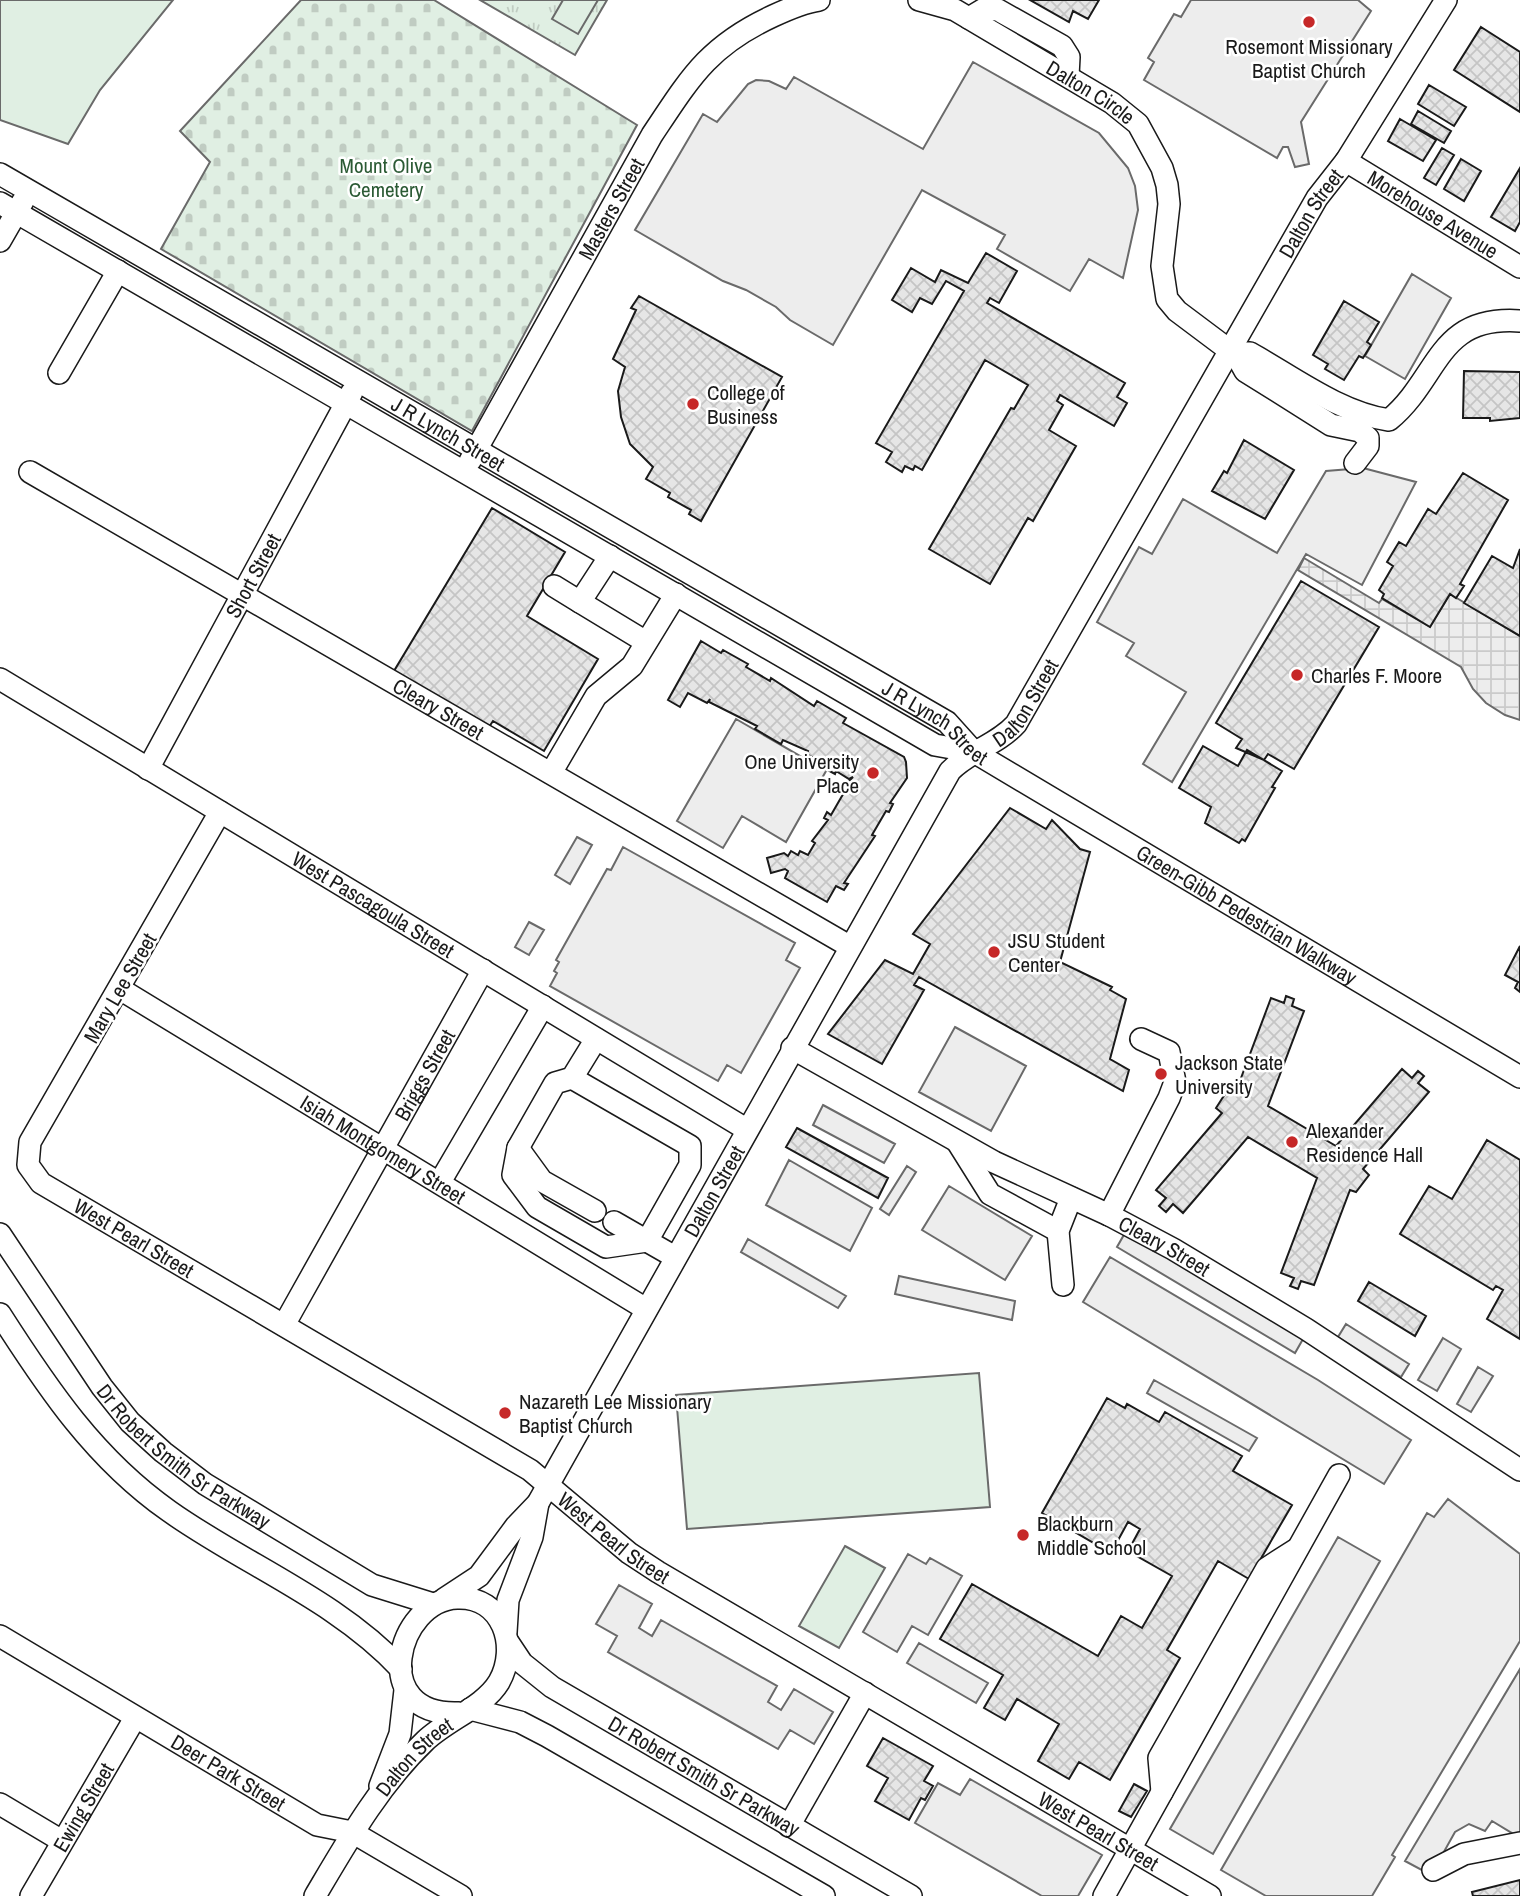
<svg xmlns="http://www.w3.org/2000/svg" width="1520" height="1896" font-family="'Archivo Narrow',sans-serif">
  <defs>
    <pattern id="grass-tufts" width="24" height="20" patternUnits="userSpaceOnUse" patternTransform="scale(1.75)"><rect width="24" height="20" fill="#e0efe3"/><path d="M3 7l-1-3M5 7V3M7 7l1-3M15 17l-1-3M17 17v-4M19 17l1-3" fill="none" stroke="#c0ccc2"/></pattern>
    <pattern id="cemetery-stones" width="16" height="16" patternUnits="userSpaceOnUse" patternTransform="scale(1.75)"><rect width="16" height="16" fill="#e0efe3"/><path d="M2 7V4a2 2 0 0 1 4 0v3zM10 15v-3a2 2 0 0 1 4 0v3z" fill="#c0ccc2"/></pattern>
    <pattern id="plaza-grid" width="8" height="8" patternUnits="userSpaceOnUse" patternTransform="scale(1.75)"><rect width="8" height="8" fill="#ededed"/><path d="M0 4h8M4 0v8" fill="none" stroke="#cbcbcb"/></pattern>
    <pattern id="building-cross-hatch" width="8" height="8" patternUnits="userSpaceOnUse" patternTransform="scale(1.75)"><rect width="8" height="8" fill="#e6e6e6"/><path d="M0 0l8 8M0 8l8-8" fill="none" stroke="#c5c5c5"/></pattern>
  </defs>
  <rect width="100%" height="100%" fill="#fff"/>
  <path fill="url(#grass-tufts)" stroke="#6a6a6a" stroke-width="2" d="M480 0H607L575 55Z"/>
  <path fill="url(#cemetery-stones)" stroke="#6a6a6a" stroke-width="2" d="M301 0H434L637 125 472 431 161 249 210 162 180 131Z"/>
  <path fill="#e0efe3" stroke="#6a6a6a" stroke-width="2" d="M0 0H173L100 90 68 144 0 120Z
    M563 0H598L578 34 552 19Z
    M979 1373 990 1507 687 1529 676 1395Z
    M845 1546 885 1568 839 1648 799 1626Z"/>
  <path fill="#ededed" stroke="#6a6a6a" stroke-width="2" d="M1191 0H1358L1371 11 1301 122 1309 164 1295 167 1288 147H1283L1277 158 1144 80 1154 62 1148 58 1174 14 1181 17Z
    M973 62 1099 133 1128 168 1135 186 1138 210 1123 278 1089 259 1070 291 997 249 1005 235 922 190 833 345 790 320 776 307 746 290 723 281 635 230 703 114 717 122 748 84 756 80 769 81 786 89 794 77 923 149Z
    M1412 274 1451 298 1405 379 1365 356Z
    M1363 468 1416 482 1362 585 1306 554 1172 782 1143 764 1186 692 1126 656 1134 643 1097 622 1139 547 1152 554 1183 499 1277 553 1326 471Z
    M736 719 826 771 786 842 742 816 723 848 677 821Z
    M577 837 592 845 570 884 555 875Z
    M623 847 795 943 786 960 800 968 741 1073 727 1065 718 1081 550 986 557 973 554 971 559 962 556 960 607 869 611 870Z
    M529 922 544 930 529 955 515 947Z
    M955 1027 1026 1066 991 1131 919 1092Z
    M823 1105 895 1144 884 1163 813 1125Z
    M789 1160 872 1208 850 1251 766 1205Z
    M907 1166 916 1172 889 1215 880 1209Z
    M949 1186 1032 1236 1005 1280 922 1230Z
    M1129 1226 1307 1332 1295 1353 1117 1247Z
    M748 1239 846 1296 838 1308 741 1252Z
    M1110 1257 1318 1380 1411 1440 1384 1484 1083 1302Z
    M899 1276 1015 1301 1012 1320 895 1294Z
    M1346 1324 1409 1364 1401 1377 1338 1337Z
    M1443 1338 1461 1349 1437 1391 1418 1380Z
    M1478 1367 1493 1376 1471 1412 1457 1404Z
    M1154 1380 1257 1438 1249 1451 1147 1393Z
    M1448 1499 1520 1554V1641L1392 1855 1395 1857 1372 1896H1266L1221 1870 1427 1513 1434 1517Z
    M1338 1537 1380 1561 1213 1854 1170 1829Z
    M908 1554 926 1564 930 1558 962 1576 928 1635 912 1626 897 1652 863 1632Z
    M619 1585 652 1604 639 1628 652 1636 661 1620 777 1686 768 1702 781 1710 794 1689 833 1712 814 1744 790 1730 778 1749 608 1652 617 1636 596 1624Z
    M919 1643 988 1683 976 1703 907 1663Z
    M1520 1669V1838L1492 1821 1485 1831 1469 1824 1455 1832 1431 1875 1405 1861Z
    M970 1779 1102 1855 1078 1896H1042L915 1823 938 1783 960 1795Z"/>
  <path fill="url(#plaza-grid)" stroke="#6a6a6a" stroke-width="2" d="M1304 558 1379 603 1382 599 1430 627 1450 594 1520 636V720L1505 715 1486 703 1473 689 1461 667 1298 570Z"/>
  <path fill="url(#building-cross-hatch)" stroke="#1a1a1a" stroke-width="2" d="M1030 0H1099L1088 19 1073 11 1069 22Z
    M1481 27 1520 52V112L1454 70Z
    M1429 85 1466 107 1454 126 1418 104Z
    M1418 111 1451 131 1444 143 1411 124Z
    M1400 119 1436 140 1423 161 1388 141Z
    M1442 148 1454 155 1436 185 1424 178Z
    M1461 159 1481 171 1464 201 1444 189Z
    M1520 168V222L1515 231 1491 217Z
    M986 253 1017 271 999 303 990 298 987 303 1125 383 1117 397 1127 403 1114 426 1060 395 1057 401 1063 405 1049 430 1076 446 1033 521 1028 518 990 584 929 549 1011 408 1014 409 1028 385 985 360 922 470 915 466 913 470 905 466 902 472 886 462 892 452 876 443 964 291 946 281 932 304 920 298 912 312 892 300 911 268 935 282 941 270 968 283Z
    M639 296 782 377 701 521 689 514 691 510 668 497 670 493 646 479 653 467 630 444 621 417 618 391 625 367 613 359 636 310 631 308Z
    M1344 301 1379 322 1367 342 1371 345 1363 358 1359 356 1344 380 1325 369 1328 364 1313 355Z
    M1464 371 1520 372V418L1490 421V418H1463Z
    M1244 440 1294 470 1265 519 1212 491 1224 471 1227 473Z
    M1463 473 1508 500 1460 584 1464 586 1456 598 1450 594 1430 627 1382 598 1384 594 1379 590 1393 566 1387 562 1399 542 1406 546 1428 509 1436 514Z
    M492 508 565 552 527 616 598 659 544 751 493 721 489 727 394 671Z
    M1520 549V636L1464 603 1492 556 1513 568Z
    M1301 581 1379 627 1294 769 1268 754 1264 760 1236 748 1242 739 1216 723Z
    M701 641 721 653 723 650 748 664 746 667 770 681 771 678 814 706 817 701 846 718 843 723 904 757 906 762 907 778 890 803 893 804 889 812 886 811 872 835 875 836 844 883 848 884 844 890 836 886 827 902 785 878 788 871 785 869 771 873 767 858 784 853 788 856 791 851 798 855 800 851 808 855 815 843 812 841 828 820 824 818 827 812 831 815 846 789 843 787 853 777 849 779 836 771 835 774 818 765 820 762 807 754 808 751 783 740 781 744 755 729 757 726 709 702 710 699 707 703 688 693 680 707 668 700Z
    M1203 746 1238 766 1247 750 1282 771 1272 787 1275 788 1245 841 1242 839 1239 843 1205 823 1211 807 1179 788Z
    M1010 808 1046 829 1052 820 1080 849 1090 852 1060 962 1112 987 1110 990 1126 999 1110 1059 1129 1070 1123 1091 919 977 914 985 924 990 882 1064 828 1034 885 960 913 974 930 944 913 934Z
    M1520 946V992L1515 988 1518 982 1505 975Z
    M1286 996 1294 999 1292 1006 1304 1011 1268 1106 1336 1146 1402 1069 1412 1078 1418 1071 1424 1076 1418 1083 1429 1092 1363 1169 1369 1175 1356 1192 1350 1190 1314 1285 1301 1281 1298 1289 1290 1286 1294 1278 1281 1273 1317 1178 1248 1137 1183 1213 1173 1204 1166 1212 1159 1206 1166 1198 1156 1190 1222 1113 1216 1108 1227 1091 1235 1094 1271 998 1284 1003Z
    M797 1128 888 1178 878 1198 786 1147Z
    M1487 1140 1520 1160V1339L1487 1319 1503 1290 1496 1286 1493 1290 1400 1234 1429 1186 1452 1199Z
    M1369 1282 1426 1316 1415 1336 1358 1301Z
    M1107 1398 1125 1408 1127 1404 1159 1422 1165 1412 1242 1456 1233 1471 1292 1505 1249 1579 1218 1561 1167 1650 1180 1658 1110 1780 1079 1762 1069 1779 1038 1761 1059 1724 1017 1699 1005 1720 984 1708 1003 1675 940 1639 972 1584 1098 1656 1121 1616 1142 1628 1172 1576 1128 1551 1140 1529 1128 1522 1111 1553 1042 1513Z
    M883 1738 933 1766 924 1781 933 1786 925 1800 921 1798 909 1820 875 1801 888 1778 867 1766Z
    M1134 1784 1147 1791 1131 1817 1119 1811Z
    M1520 1880V1896H1473L1472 1892Z"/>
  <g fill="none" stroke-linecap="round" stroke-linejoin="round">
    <g stroke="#1a1a1a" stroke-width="24">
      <g id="minor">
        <path id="s1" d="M919 0 955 10 1112 103 1138 124 1162 168 1167 185 1169 204 1162 266 1167 299 1177 311 1229 350 1235 353H1250C1293 377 1340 413 1389 420 1440 378 1436 315 1520 321"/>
        <path d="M969 18 984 9 998 10 1062 46 1069 57 1068 76"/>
        <path id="s2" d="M1346 161 1520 267"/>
        <path id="s3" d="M0 174 947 722 974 752 1520 1077"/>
        <path d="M0 203 935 745 974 752"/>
        <path d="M0 241 23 201"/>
        <path d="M1235 353 1245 371 1331 425 1360 431 1368 438V446L1355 463"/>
        <path d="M59 373 118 271"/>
        <path id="s4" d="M470 461 652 135C690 78 708 46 773 16 788 9 804 2 819 0"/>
        <path id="s5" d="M30 472 849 946"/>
        <path d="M610 556 580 602 646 642"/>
        <path d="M554 586 580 602"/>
        <path id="s6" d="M0 679 746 1129"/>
        <path id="s7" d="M148 769 352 392"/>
        <path d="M551 773 596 696 632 666 676 594"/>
        <path id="s8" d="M220 812 30 1142 28 1165 41 1183 530 1470 629 1553 658 1572 1210 1896"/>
        <path id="s9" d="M120 989 646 1309"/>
        <path d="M596 1039 572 1078 555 1083 518 1148 513 1175 537 1207 606 1247 647 1241"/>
        <path id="s10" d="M792 1048 994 1162 1109 1215 1173 1249 1306 1329 1520 1470"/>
        <path d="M572 1078 690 1146V1165L647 1241 675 1257"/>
        <path d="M958 1143 990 1194 1058 1231"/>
        <path d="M518 1148 542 1181 595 1211"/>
        <path d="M440 1182 543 1006"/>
        <path d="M1109 1215 1169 1098 1175 1082 1169 1052 1141 1039"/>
        <path d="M614 1222 647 1241"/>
        <path id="s11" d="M0 1234 102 1387 130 1422 163 1452 205 1484 372 1585 433 1604"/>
        <path d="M1063 1285 1058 1231 1071 1198"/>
        <path d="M0 1314C48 1389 95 1459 169 1511 245 1565 337 1600 401 1669"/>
        <path id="s12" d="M284 1325 483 970"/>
        <path id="s13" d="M444 1599 479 1576 516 1526 538 1503 950 771C969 751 997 745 1016 724L1317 198 1346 161 1446 0"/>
        <path d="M506 1632 508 1600 532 1537 538 1503"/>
        <path id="s14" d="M0 1636 317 1825 352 1832 461 1896"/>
        <path id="s15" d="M508 1642 522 1663 552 1687 911 1896"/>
        <path d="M470 1709 520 1722 547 1736 824 1896"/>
        <path d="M380 1786 400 1734 405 1690"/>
        <path d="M1162 1792 1159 1758 1267 1568 1295 1550"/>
        <path d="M0 1804 62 1841"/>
        <path d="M789 1826 865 1693"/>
        <path d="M1433 1870 1464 1854 1520 1843"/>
        <path id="s16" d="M31 1896 135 1718"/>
        <path id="s17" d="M315 1896C347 1842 379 1785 425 1741 447 1720 484 1707 499 1682 519 1647 503 1596 457 1598 397 1600 367 1717 459 1713"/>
        <path d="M1104 1896 1339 1475"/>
      </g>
    </g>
    <use href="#minor" stroke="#fff" stroke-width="21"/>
  </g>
  <g fill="#c62828" stroke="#fff" stroke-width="2.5">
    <circle cx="1309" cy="22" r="7"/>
    <circle cx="693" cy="404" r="7"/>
    <circle cx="1297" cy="675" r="7"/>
    <circle cx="873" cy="773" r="7"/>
    <circle cx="994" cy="952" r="7"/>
    <circle cx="1161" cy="1074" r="7"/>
    <circle cx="1292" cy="1142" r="7"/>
    <circle cx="505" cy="1413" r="7"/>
    <circle cx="1023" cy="1535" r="7"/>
  </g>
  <g text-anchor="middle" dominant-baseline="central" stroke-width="5" stroke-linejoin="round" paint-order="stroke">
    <g font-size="21" fill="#1a1a1a" stroke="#fff" text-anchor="start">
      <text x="1309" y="46" text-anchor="middle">Rosemont Missionary<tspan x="1309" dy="24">Baptist Church</tspan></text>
      <text x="707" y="392">College of<tspan x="707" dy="24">Business</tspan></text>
      <text x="1311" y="675">Charles F. Moore</text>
      <text x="859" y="761" text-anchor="end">One University<tspan x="859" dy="24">Place</tspan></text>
      <text x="1008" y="940">JSU Student<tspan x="1008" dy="24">Center</tspan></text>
      <text x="1175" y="1062">Jackson State<tspan x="1175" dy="24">University</tspan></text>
      <text x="1306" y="1130">Alexander<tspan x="1306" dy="24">Residence Hall</tspan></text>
      <text x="519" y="1401">Nazareth Lee Missionary<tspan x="519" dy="24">Baptist Church</tspan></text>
      <text x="1037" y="1523">Blackburn<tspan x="1037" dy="24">Middle School</tspan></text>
    </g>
    <g font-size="21" fill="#1a1a1a" stroke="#fff">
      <text stroke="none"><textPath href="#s1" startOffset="196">Dalton Circle</textPath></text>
      <text stroke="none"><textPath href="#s4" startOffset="289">Masters Street</textPath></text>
      <text stroke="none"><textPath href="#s13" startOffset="1647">Dalton Street</textPath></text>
      <text stroke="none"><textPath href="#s2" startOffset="102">Morehouse Avenue</textPath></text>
      <text stroke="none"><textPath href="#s3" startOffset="518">J R Lynch Street</textPath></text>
      <text stroke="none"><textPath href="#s7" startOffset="220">Short Street</textPath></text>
      <text stroke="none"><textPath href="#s13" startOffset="1080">Dalton Street</textPath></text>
      <text stroke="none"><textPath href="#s5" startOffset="472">Cleary Street</textPath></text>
      <text stroke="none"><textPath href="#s3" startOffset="1085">J R Lynch Street</textPath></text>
      <text stroke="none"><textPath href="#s6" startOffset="436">West Pascagoula Street</textPath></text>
      <text stroke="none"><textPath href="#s3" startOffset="1452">Green-Gibb Pedestrian Walkway</textPath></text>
      <text transform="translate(120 988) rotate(-60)">Mary Lee Street</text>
      <text stroke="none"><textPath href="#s12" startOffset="287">Briggs Street</textPath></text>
      <text stroke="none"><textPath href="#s9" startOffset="308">Isiah Montgomery Street</textPath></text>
      <text stroke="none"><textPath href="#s13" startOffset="494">Dalton Street</textPath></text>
      <text stroke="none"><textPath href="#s8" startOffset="534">West Pearl Street</textPath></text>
      <text stroke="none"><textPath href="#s10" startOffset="422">Cleary Street</textPath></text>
      <text stroke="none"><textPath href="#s11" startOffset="292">Dr Robert Smith Sr Parkway</textPath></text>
      <text stroke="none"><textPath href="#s8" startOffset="1101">West Pearl Street</textPath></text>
      <text stroke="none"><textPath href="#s17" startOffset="172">Dalton Street</textPath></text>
      <text stroke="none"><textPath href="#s14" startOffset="266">Deer Park Street</textPath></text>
      <text stroke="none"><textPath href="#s15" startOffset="240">Dr Robert Smith Sr Parkway</textPath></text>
      <text stroke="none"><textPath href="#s16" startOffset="103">Ewing Street</textPath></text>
      <text stroke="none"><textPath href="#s8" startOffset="1668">West Pearl Street</textPath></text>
    </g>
    <g font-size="21" fill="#2b5a34" stroke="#fff">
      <text x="386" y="165">Mount Olive<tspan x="386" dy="24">Cemetery</tspan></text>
    </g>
  </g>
</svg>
